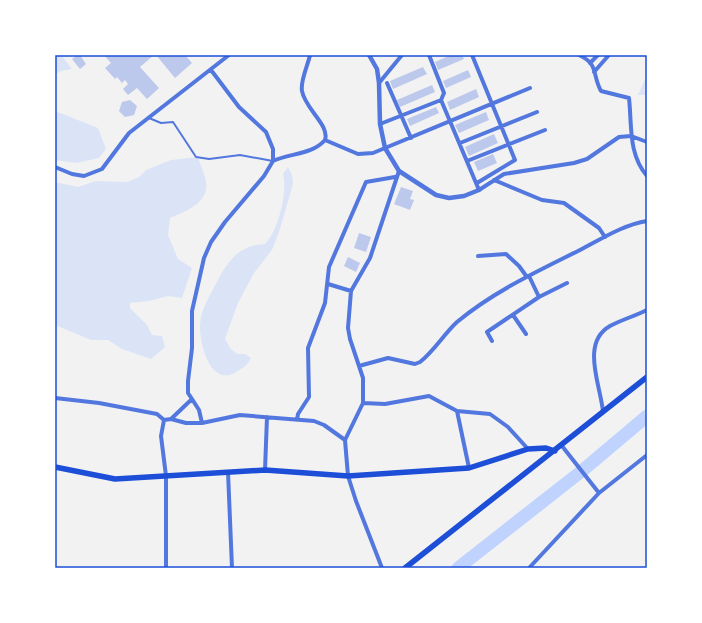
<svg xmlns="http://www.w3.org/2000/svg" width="702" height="623" font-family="Montserrat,sans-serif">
  <rect width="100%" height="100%" fill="#f2f2f2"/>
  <path fill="#dbe4f7" d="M55 55H61L72 69 61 71 55 75Z
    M647 75V95H638Z
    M55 111 98 128 106 149 99 158 76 163 55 160Z
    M198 157C201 167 208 180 206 190 203 205 182 213 170 218L168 235 178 259 192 268 182 298 168 296 149 301 130 303V308L147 325 152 335 162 336 165 347 151 359 122 349 108 340H91L55 325V182L78 187 96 181 127 182 139 177 146 170 171 160Z
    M288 167 292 175 293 184 279 232 272 250 254 273 238 303 225 339 230 348 237 354H245L251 358C247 366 244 367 236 372 210 388 199 342 200 324 201 308 212 292 219 278 229 259 241 245 265 244 278 231 288 192 283 174Z"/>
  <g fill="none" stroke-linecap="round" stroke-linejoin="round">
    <path stroke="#bfd3fe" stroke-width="13" d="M458 568 583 470 647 416"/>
  </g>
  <path fill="#bdc9ec" d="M77 55H80L86 64 80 69 72 59Z
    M104 55H154L140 67 159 88 147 99 137 88 128 95 123 89 128 84 125 80 122 83 117 77 115 79 105 68 111 63Z
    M156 55H185L192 63 175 78Z
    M451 55H462L464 59 438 70 435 62Z
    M423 67 427 74 393 89 390 81Z
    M468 70 471 77 446 88 443 81Z
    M432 85 435 92 400 107 397 100Z
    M476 89 479 97 450 110 447 102Z
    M130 100 137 106 134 115 125 117 119 111 122 102Z
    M436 107 439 113 410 126 407 119Z
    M486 112 489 120 459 133 455 125Z
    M494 134 498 143 469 156 465 147Z
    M493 154 497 163 478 171 474 162Z
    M401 187 413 191 410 199 414 200 410 210 394 204Z
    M359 233 371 237 366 252 354 248Z
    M348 257 360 263 356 272 344 266Z"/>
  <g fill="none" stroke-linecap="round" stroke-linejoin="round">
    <path stroke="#5277de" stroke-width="2" d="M149 118 161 123 173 122 196 157 209 159 240 155 273 161"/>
    <path stroke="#5277de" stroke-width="4" d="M429 55 444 93 441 100 479 190 504 174 574 163 587 159 619 137 631 136 647 142
      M472 55 515 160 477 183
      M579 55C599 64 592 75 601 91L629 98C632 125 628 154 647 176
      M590 63 598 55
      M211 70 239 107 266 132 273 149V161
      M594 72 609 55
      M379 83 402 55
      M387 83 411 138
      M380 124 441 100
      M325 140 358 154 373 153 530 88
      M460 143 537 112
      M467 161 545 130
      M55 167 72 174 84 176 102 169 129 133 229 55
      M494 180 542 200 564 203 599 228 605 237
      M478 256 506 254 519 266 527 277
      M529 276 539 297 567 283
      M328 284 351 291
      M513 315 526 334
      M492 341 487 332 539 297
      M359 366 388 358 415 364 420 362C434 351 444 334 457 322 493 292 536 272 578 251 600 240 622 225 647 221
      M55 398 99 403 157 414 164 420 171 419 186 423H202L240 415 314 421 324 425 345 440
      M192 399 199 410 202 423
      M363 403 385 404 429 396 457 411 490 414 508 427 528 449
      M457 411 469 468
      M603 412C601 386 580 343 610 326 621 320 635 316 647 310
      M171 419 192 399 188 393V381L192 348V311L204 258 211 242 225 222 264 176 273 161C290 153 312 155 325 140 330 125 305 109 302 91 300 81 308 65 310 55
      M164 420 161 436 166 476V568
      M297 420 298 414 309 397 308 348 325 303 329 267 366 182 395 177
      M562 446 599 493
      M265 470 267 417
      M228 472 232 568
      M382 568 356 501 348 476 345 440 363 403V378L350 339 348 328 351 291 370 258 399 171
      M529 568 599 493 647 455"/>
    <path stroke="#5277de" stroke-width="4.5" d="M369 55 377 69 379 83 380 124 385 148 399 171 436 195 449 198 464 196 479 190"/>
    <path stroke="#1d4ed8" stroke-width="5.5" d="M55 467 115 479 265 470 348 476 469 468 528 449 546 448 555 451
      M405 568 647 377"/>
  </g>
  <rect width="702" height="623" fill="none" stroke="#ffffff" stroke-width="112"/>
  <rect x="56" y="56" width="590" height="511" fill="none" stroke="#1d4ed8" stroke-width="1.5"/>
</svg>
